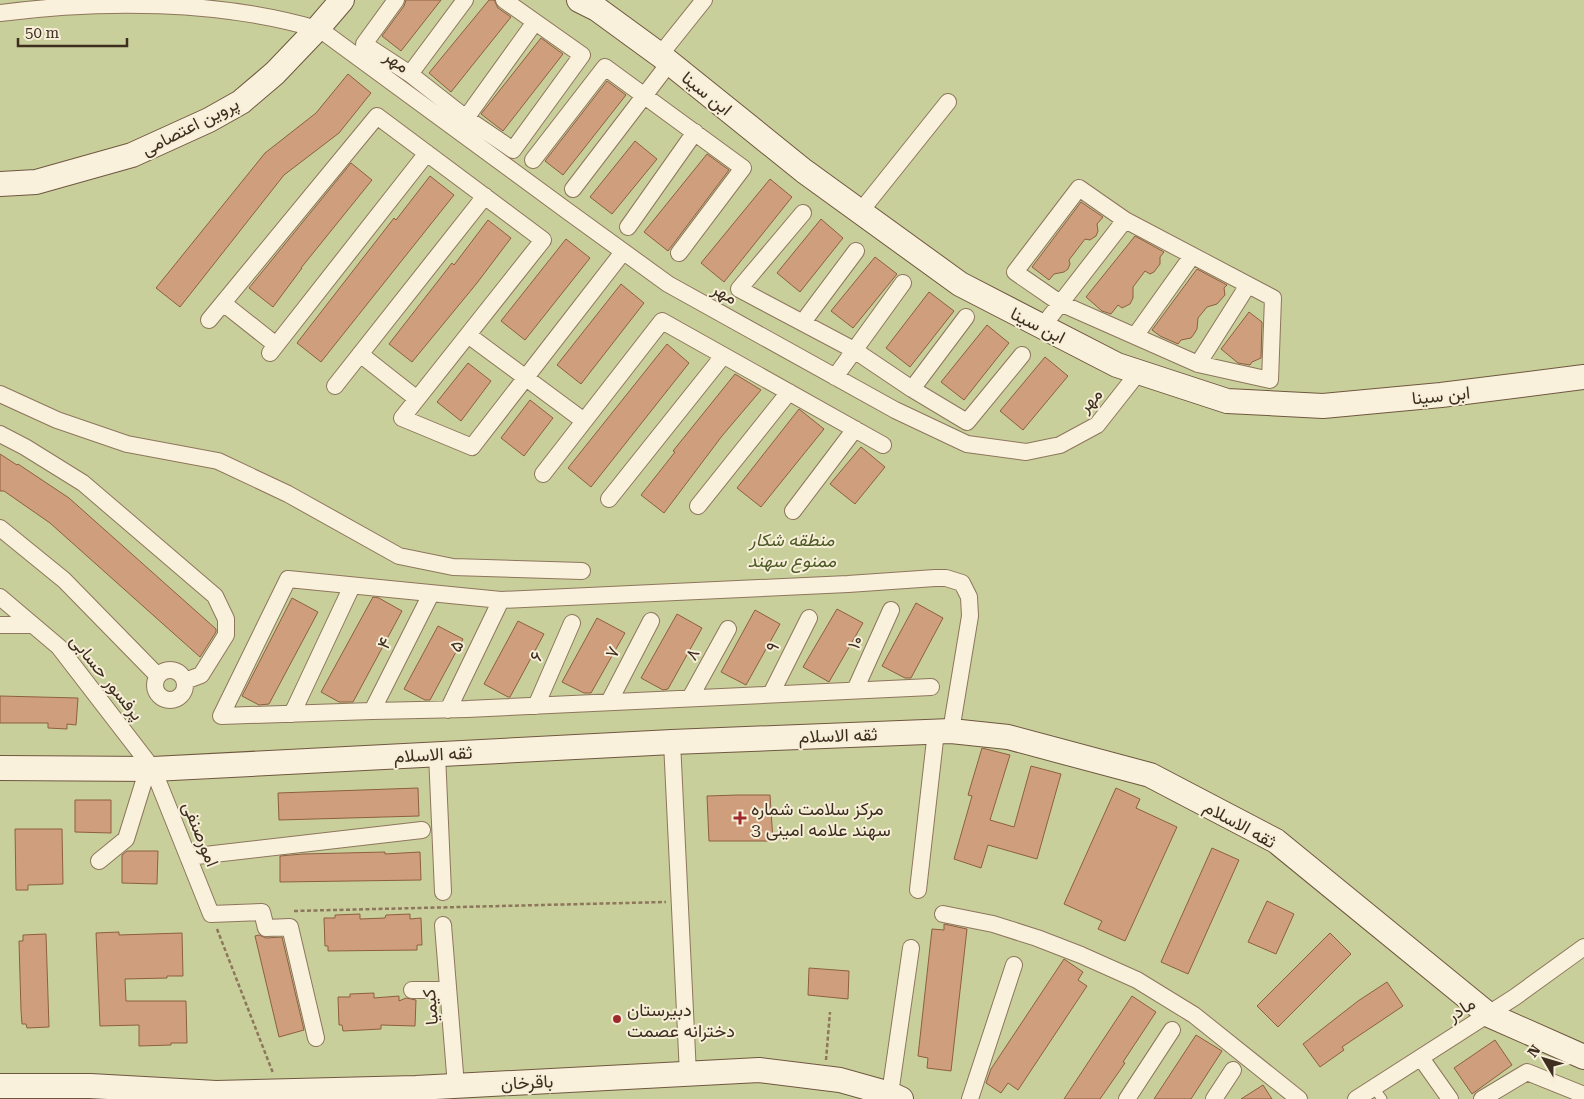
<svg xmlns="http://www.w3.org/2000/svg" width="1584" height="1099" font-family="'Roboto Serif',Vazirmatn,serif">
  <rect width="100%" height="100%" fill="#f0e4c8"/>
  <path fill="#c9cf9b" d="M0 0H1584V1099H0Z"/>
  <path fill="#cf9f7d" stroke="#8d5f41" d="M406 0H441L401 51 382 36 404 6Z
    M489 0H494L498 8 511 17 451 92 429 73Z
    M541 38 563 54 503 131 481 114Z
    M348 74 371 93 339 133 284 175 180 307 156 288 265 153 316 113Z
    M607 81 626 95 563 175 545 161Z
    M635 141 657 159 612 214 590 197Z
    M707 154 729 170 668 251 644 232Z
    M351 163 372 180 301 268H302L273 307 249 288Z
    M430 176 454 195 321 362 297 343 394 218 396 220Z
    M770 179 792 197 724 282 701 263Z
    M1081 202 1103 217 1097 224 1098 231 1096 236 1090 240 1085 239 1069 260 1070 264 1068 269 1064 272 1054 274 1049 280 1032 267Z
    M821 219 843 238 800 292 777 273Z
    M488 220 511 238 477 283 412 362 389 344 452 263 454 265Z
    M1135 236 1164 252 1160 257V264L1154 272 1150 274 1145 271 1133 287V298L1130 304 1122 308 1118 305 1111 314 1102 311 1086 297Z
    M566 239 590 258 525 340 501 321Z
    M875 257 897 274 853 328 831 311Z
    M1197 269 1227 285 1224 288 1225 295 1217 304 1207 307 1198 318 1197 329 1194 334 1191 338 1181 340 1178 344 1160 336 1152 330Z
    M621 284 644 303 581 384 557 365Z
    M929 292 954 311 910 367 886 348Z
    M1249 312 1262 322 1261 358 1252 362 1250 365 1238 363 1221 349Z
    M987 325 1009 343 964 400 941 382Z
    M667 344 689 363 591 487 568 468Z
    M1045 357 1068 376 1023 430 1000 411Z
    M468 363 491 381 461 421 437 402Z
    M735 374 761 390 722 436 664 513 641 495 675 452 673 451Z
    M530 400 553 418 524 456 501 438Z
    M799 409 824 429 761 507 737 488Z
    M861 447 885 467 855 504 830 484Z
    M0 454 17 465 18 464 69 498 216 629V632L200 657 50 523 4 491H0Z
    M373 597 379 598 402 611 353 702H339L321 692Z
    M292 598 318 612 269 704 259 705 242 696Z
    M916 603 943 618 911 678H905L882 666Z
    M837 609 863 623 829 682 803 667Z
    M755 610 780 624 746 685 721 672Z
    M677 614 702 628 668 689 663 690 641 678Z
    M597 618 625 633 591 693H584L562 682Z
    M518 621 544 634 510 697H508L484 684Z
    M438 626 463 639 430 700H425L404 689Z
    M0 696 78 698 76 725 67 724V729L48 728V723H0Z
    M982 748 1010 755 990 820 1014 827 1031 766 1061 774 1037 859 988 845 981 868 954 859 972 796 968 795Z
    M418 788 419 816 279 820 278 793Z
    M1116 788 1140 799 1136 808 1177 827 1125 941 1098 929 1102 921 1064 904Z
    M738 795H770L773 841H709L707 796Z
    M75 800H111V833L75 832Z
    M15 829H62L63 884 28 885V890H16Z
    M1212 848 1239 860 1188 974 1161 962Z
    M127 851H158L157 884 122 883V855Z
    M385 852V854L420 852 421 880 280 882V856L303 854Z
    M1267 901 1294 914 1276 954 1248 942Z
    M360 914V919L385 918 386 915 410 914V919L421 918 422 945H417V950L328 951V946H325L324 918H335V915Z
    M944 924 967 929 951 1071 927 1068 928 1058 918 1056 932 929 944 930Z
    M119 932V935L182 933 183 976H167V978L125 979 126 1001H186L187 1043H171V1045L139 1046V1025L100 1026 96 933Z
    M1330 933 1351 954 1278 1027 1257 1006Z
    M46 934 49 1027 27 1028 26 1024H22L21 1011 19 941H23V935Z
    M259 935 266 938 282 937 304 1030 279 1037 255 936Z
    M1064 959 1083 972 1078 980 1087 986 1018 1090 1008 1083 1001 1093 986 1083 991 1069Z
    M809 968 849 971 848 999 808 995Z
    M1387 982 1403 1006 1342 1047 1344 1050 1320 1067 1303 1044 1358 1001Z
    M374 993V998L399 996V1001L406 998 416 1000 415 1026 381 1025V1029L343 1031 342 1025H339L338 997H350V994Z
    M1132 996 1156 1012 1123 1062 1125 1063 1100 1099H1064Z
    M1196 1035 1222 1051 1191 1099H1154Z
    M1495 1040 1512 1065 1472 1094 1454 1068Z
    M1263 1085 1272 1099H1241Z"/>
  <g fill="none" stroke-linecap="round" stroke-linejoin="round">
    <g stroke="#8d765c" stroke-width="11">
      <path id="lane" d="M1374 1088 1382 1099"/>
    </g>
    <g stroke="#8d765c" stroke-width="18">
      <path id="street" d="M396 0 364 44 410 74 466 118 513 150 582 55 504 0
        M0 13C102 0 218 0 317 29
        M318 28 566 210 668 284 895 410 967 444 1026 452 1060 445 1097 425 1138 373
        M660 55 704 0
        M410 74 465 0
        M466 118 535 22
        M533 160 605 67 743 168 679 253
        M1079 188 1125 220 1273 298 1270 380 1198 364 1060 303 1015 272Z
        M573 189 670 62
        M860 212 948 102
        M803 213 739 289 854 350 912 389 967 422 1022 355
        M628 227 695 132
        M223 303 276 345
        M209 320 377 116 543 240 402 418 472 447 623 252
        M803 322 856 251
        M1042 327 1125 220
        M468 335 584 421
        M1135 336 1192 256
        M270 353 427 153
        M360 354 417 399
        M1198 364 1248 285
        M835 377 903 283
        M335 386 485 196
        M912 389 966 317
        M0 394 57 420 127 444 218 461 288 494 399 556 453 567 582 571
        M0 434 25 447 83 483 215 596 226 619V635L201 675 185 681
        M543 474 662 321 883 445
        M609 499 723 356
        M698 506 789 392
        M793 511 855 429
        M0 528 64 580 158 676
        M0 597 59 647 153 769 211 914 262 912 266 928 290 927 316 1038
        M0 625H32
        M155 685a15 15 0 1 1 30 0a15 15 0 1 1-30 0Z
        M931 687 467 709 372 711 221 716 288 579 501 600 848 584 935 578H946L962 583 969 597 970 616 951 731
        M855 690 891 610
        M771 694 809 618
        M690 698 728 629
        M609 702 651 621
        M536 706 572 623
        M448 710 501 600
        M372 711 431 594
        M292 714 352 586
        M672 742 688 1074
        M437 754 443 892
        M188 857 422 830
        M99 861 126 839 148 768
        M918 890 936 731
        M943 914 993 924 1037 938 1081 955 1137 980 1194 1015 1299 1099
        M443 925 456 1086
        M412 990H448
        M1421 1058 1450 1099
        M890 1094 911 948
        M970 1099 1014 965
        M1127 1099 1172 1030
        M1214 1099 1233 1070
        M1356 1099 1515 997 1584 947
        M1482 1099 1527 1072 1584 1095"/>
    </g>
    <g stroke="#6f573f" stroke-width="26">
      <path id="secondary" d="M579 0 597 9 660 55 804 171 960 284 1117 365 1227 401 1323 406 1441 395 1584 377
        M0 184 36 182 132 155 209 120 241 102 275 73 318 28 342 0
        M0 768 153 769 672 742 951 731 1008 737 1150 775 1276 841 1489 1015 1584 1057
        M0 1086H90L216 1093 416 1088 759 1070 840 1080 890 1094 901 1099"/>
    </g>
    <path stroke="#8d765c" stroke-width="2.5" stroke-dasharray="4 2.5" stroke-linecap="butt" d="M294 911 666 902
      M217 929 273 1073
      M826 1060 830 1012"/>
    <use href="#lane" stroke="#faf1dc" stroke-width="9"/>
    <use href="#street" stroke="#faf1dc" stroke-width="16"/>
    <use href="#secondary" stroke="#faf1dc" stroke-width="24"/>
  </g>
  <g fill="#9e2a2b" stroke="#f7eed8" stroke-width="2">
    <path d="M737.5 810.5h5v5h5v5h-5v5h-5v-5h-5v-5h5z"/>
    <circle cx="617" cy="1019" r="5"/>
  </g>
  <g text-anchor="middle" dominant-baseline="central" stroke-width="4" stroke-linejoin="round" paint-order="stroke">
    <g font-size="18" fill="#3d2e20" stroke="#f7eed8">
      <text transform="translate(397 61) rotate(36)">مهر</text>
      <text transform="translate(707 93) rotate(39)">ابن سینا</text>
      <text transform="translate(190 126) rotate(-27)">پروین اعتصامی</text>
      <text transform="translate(725 293) rotate(29)">مهر</text>
      <text transform="translate(1038 325) rotate(27)">ابن سینا</text>
      <text transform="translate(1441 395) rotate(-6)">ابن سینا</text>
      <text transform="translate(1090 400) rotate(-47)">مهر</text>
      <text transform="translate(855 642) rotate(-66)">۱۰</text>
      <text transform="translate(384 643) rotate(-63)">۴</text>
      <text transform="translate(456 646) rotate(-64)">۵</text>
      <text transform="translate(772 647) rotate(-63)">۹</text>
      <text transform="translate(612 652) rotate(-63)">۷</text>
      <text transform="translate(692 654) rotate(-61)">۸</text>
      <text transform="translate(536 656) rotate(-67)">۶</text>
      <text transform="translate(107 677) rotate(51)">پرفسور حسابی</text>
      <text transform="translate(838 735) rotate(-2)">ثقه الاسلام</text>
      <text transform="translate(433 754) rotate(-3)">ثقه الاسلام</text>
      <text transform="translate(1240 824) rotate(29)">ثقه الاسلام</text>
      <text transform="translate(201 834) rotate(68)">امورصنفی</text>
      <text transform="translate(430 1007) rotate(-95)">کیمیا</text>
      <text transform="translate(1461 1009) rotate(-33)">مادر</text>
      <text transform="translate(527 1082) rotate(-3)">باقرخان</text>
    </g>
    <g font-size="18" font-style="italic" fill="#4d5a26" stroke="#f7eed8">
      <text x="792" y="539">منطقه شکار<tspan x="792" dy="21">ممنوع سهند</tspan></text>
    </g>
    <g font-size="18" fill="#3d2e20" stroke="#f7eed8" text-anchor="start">
      <text x="751" y="808">مرکز سلامت شماره<tspan x="751" dy="21">3 سهند علامه امینی</tspan></text>
      <text x="627" y="1009">دبیرستان<tspan x="627" dy="21">دخترانه عصمت</tspan></text>
    </g>
  </g>
  <g transform="translate(1544 1059) rotate(308)" stroke="#f7eed8" stroke-width="4" paint-order="stroke">
  <path d="M0-4L9 19L0 12L-9 19Z" fill="#3d2e20"/>
  <text y="-8" font-size="14" font-weight="bold" text-anchor="middle" fill="#3d2e20">N</text>
  </g>
  <path d="M18 38v8h109v-8" fill="none" stroke="#3d2e20" stroke-width="2.5"/>
  <text x="25" y="38" font-size="15" fill="#3d2e20" stroke="#f7eed8" stroke-width="4" paint-order="stroke">50 m</text>
</svg>
